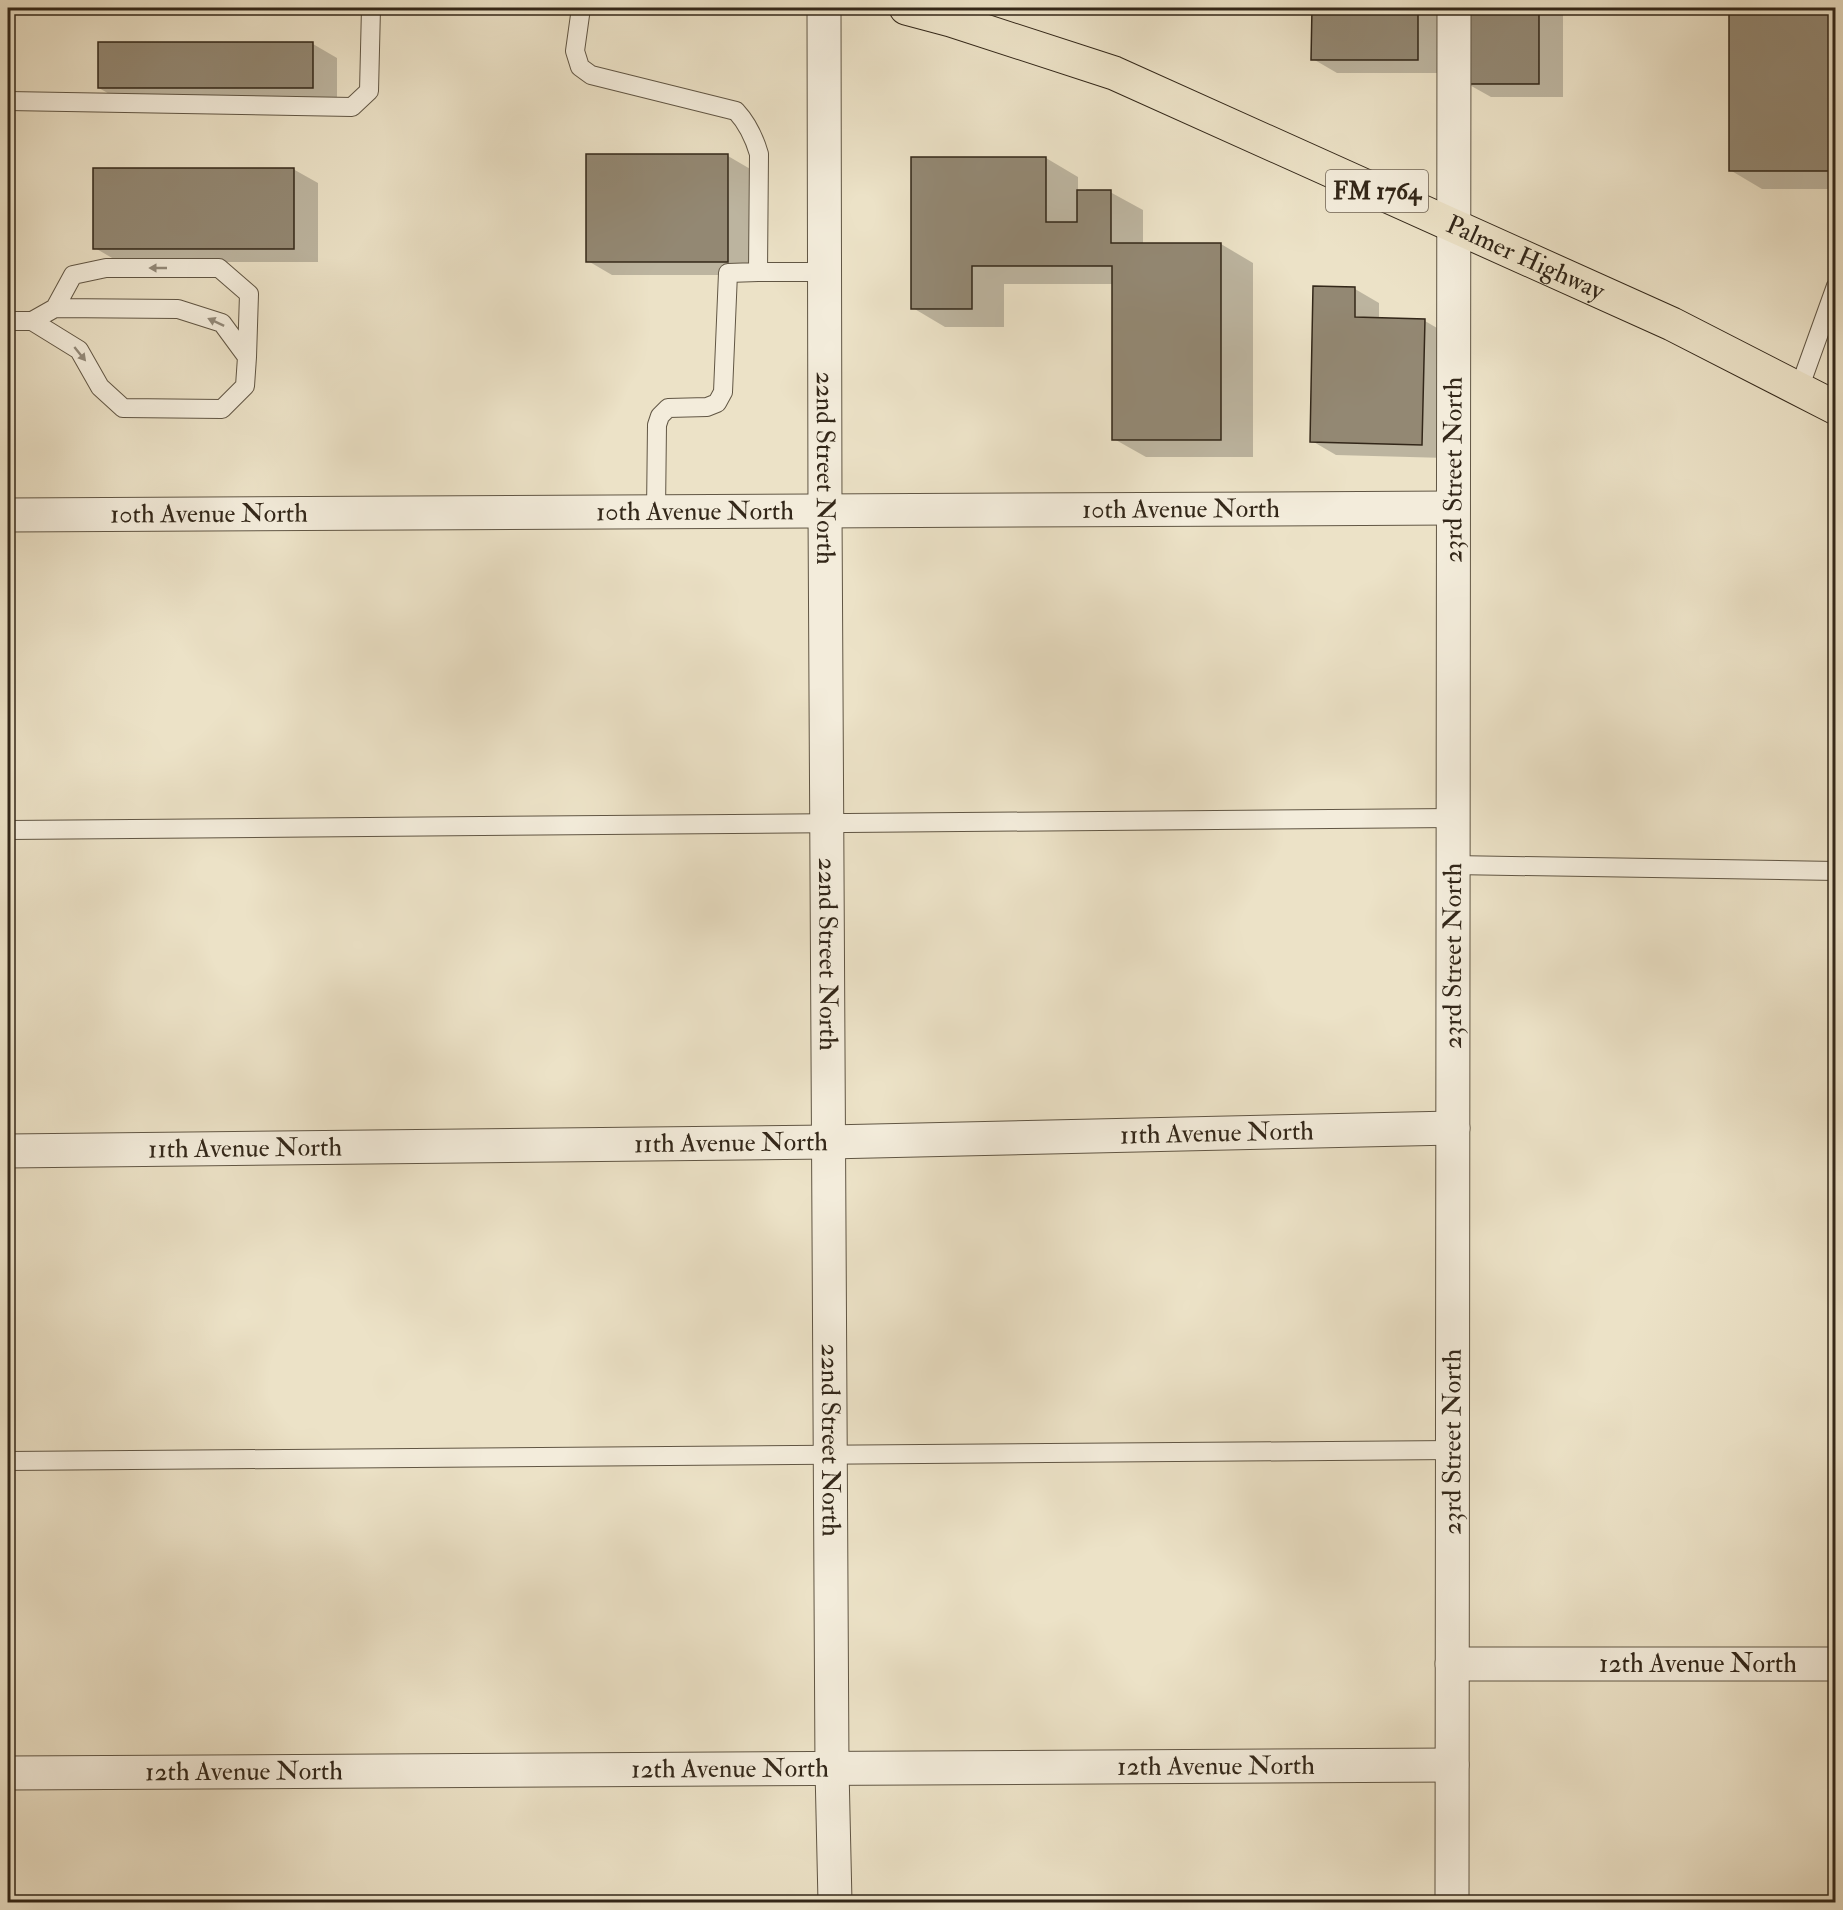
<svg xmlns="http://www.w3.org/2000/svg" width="1843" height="1910" font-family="'IM FELL Double Pica',serif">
  <rect width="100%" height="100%" fill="#ece2c7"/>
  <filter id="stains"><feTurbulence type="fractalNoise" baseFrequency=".00333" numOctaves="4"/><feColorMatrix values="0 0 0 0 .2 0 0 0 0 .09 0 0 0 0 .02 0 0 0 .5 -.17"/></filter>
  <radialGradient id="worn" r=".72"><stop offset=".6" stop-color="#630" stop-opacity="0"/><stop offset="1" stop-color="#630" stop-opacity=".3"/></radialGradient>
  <path fill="#0003" d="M1313 8H1442V73H1337L1313 59Z
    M1466 8H1563V97H1491L1466 83Z
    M1730 8H1836V189H1762L1730 170Z
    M313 44 337 58V102H123L99 88Z
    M728 156 752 170V275H612L588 261Z
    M1046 158 1078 177V192H1110L1143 210V244H1221L1253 263V457H1146L1114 439V284H1004V327H945L913 308Z
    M293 169 318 183V262H119L95 248Z
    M1355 289 1379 303V320L1425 321 1449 335 1446 458 1336 455 1312 441Z"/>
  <path fill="#938873" stroke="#332719" stroke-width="1.5" d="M1312 8H1418V60H1311Z
    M1465 8H1539V84H1465Z
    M1729 8H1836V171H1729Z
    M98 42H313V88H98Z
    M586 154H728V262H586Z
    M911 157H1046V222H1077V190H1111V243H1221V440H1112V266H972V309H911Z
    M93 168H294V249H93Z
    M1313 286 1355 287V317L1425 319 1422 445 1310 442Z"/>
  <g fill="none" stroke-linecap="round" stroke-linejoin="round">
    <g stroke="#615644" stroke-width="20">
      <path id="lane" d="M581 8 575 51 580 67 591 75 736 111C748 124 754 137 759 154L758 272 728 273 723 392 717 403 707 407 668 408 660 416 657 425 656 512
        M8 101 352 107 369 91 371 8
        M758 272H824
        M55 308 73 275 106 268H219L249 294 247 357
        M8 321H32L79 350 100 387 123 408 222 409 245 386 247 357 222 323 178 309 55 308 32 321
        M1799 389 1836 286
        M8 830 1453 818
        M1453 865 1836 871
        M8 1461 1452 1450"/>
    </g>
    <g stroke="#615644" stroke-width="35">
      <g id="street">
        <path id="s1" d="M824 8 825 512 832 1769 835 1902"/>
        <path id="s2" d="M8 515 1453 508"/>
        <path id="s3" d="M8 1151 829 1142 1453 1128"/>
        <path id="s4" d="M1452 1664H1836"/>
        <path id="s5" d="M8 1773 1452 1765"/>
        <path id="s6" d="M1452 1902 1454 8"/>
      </g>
    </g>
    <g stroke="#332719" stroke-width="35">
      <g id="primary">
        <path id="s7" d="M906 8 951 20 1114 73 1672 324 1836 408"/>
      </g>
    </g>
    <use href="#lane" stroke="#f3ecdb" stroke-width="18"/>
    <use href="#street" stroke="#f3ecdb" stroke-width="33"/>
    <use href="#primary" stroke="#ece2c7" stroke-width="33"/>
  </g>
  <defs><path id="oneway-solid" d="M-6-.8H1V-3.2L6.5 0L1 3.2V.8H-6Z" transform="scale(1.5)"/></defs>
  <g fill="#938a7a">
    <use href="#oneway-solid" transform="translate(158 268) rotate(-180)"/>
    <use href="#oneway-solid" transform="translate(216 322) rotate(-155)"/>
    <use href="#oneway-solid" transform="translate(80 354) rotate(51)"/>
  </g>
  <g text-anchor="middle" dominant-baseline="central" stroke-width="6" stroke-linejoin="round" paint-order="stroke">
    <rect fill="#f3ecdb" stroke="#6d6253" stroke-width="1.5" x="1326" y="170" width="102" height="42" rx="4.5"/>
    <g font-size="24" font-weight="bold" fill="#332719">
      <text x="1377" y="191">FM 1764</text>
    </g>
    <g font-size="26" fill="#332719" stroke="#f3ecdb">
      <text stroke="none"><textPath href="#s7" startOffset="669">Palmer Highway</textPath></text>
      <text stroke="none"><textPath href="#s1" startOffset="460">22nd Street North</textPath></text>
      <text stroke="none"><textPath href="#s6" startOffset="1432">23rd Street North</textPath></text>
      <text stroke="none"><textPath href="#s2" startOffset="1173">10th Avenue North</textPath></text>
      <text stroke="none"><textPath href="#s2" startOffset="687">10th Avenue North</textPath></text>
      <text stroke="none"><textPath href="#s2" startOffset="201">10th Avenue North</textPath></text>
      <text stroke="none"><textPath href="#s1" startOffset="946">22nd Street North</textPath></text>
      <text stroke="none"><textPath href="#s6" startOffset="946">23rd Street North</textPath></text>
      <text stroke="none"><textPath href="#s3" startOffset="1209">11th Avenue North</textPath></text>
      <text stroke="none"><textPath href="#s3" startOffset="723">11th Avenue North</textPath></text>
      <text stroke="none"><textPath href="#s3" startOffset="237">11th Avenue North</textPath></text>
      <text stroke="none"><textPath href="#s1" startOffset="1432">22nd Street North</textPath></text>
      <text stroke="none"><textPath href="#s6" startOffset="460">23rd Street North</textPath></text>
      <text stroke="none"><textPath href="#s4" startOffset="246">12th Avenue North</textPath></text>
      <text stroke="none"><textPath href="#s5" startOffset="1208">12th Avenue North</textPath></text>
      <text stroke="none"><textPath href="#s5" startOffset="722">12th Avenue North</textPath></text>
      <text stroke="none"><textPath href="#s5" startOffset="236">12th Avenue North</textPath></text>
    </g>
  </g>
  <rect width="1843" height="1910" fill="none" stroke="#ece2c7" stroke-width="30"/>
  <rect x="9" y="9" width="1825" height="1892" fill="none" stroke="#332719" stroke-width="3"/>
  <rect x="15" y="15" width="1813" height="1880" fill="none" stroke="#332719" stroke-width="1.5"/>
  <rect width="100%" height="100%" filter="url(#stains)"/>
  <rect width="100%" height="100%" fill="url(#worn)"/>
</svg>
